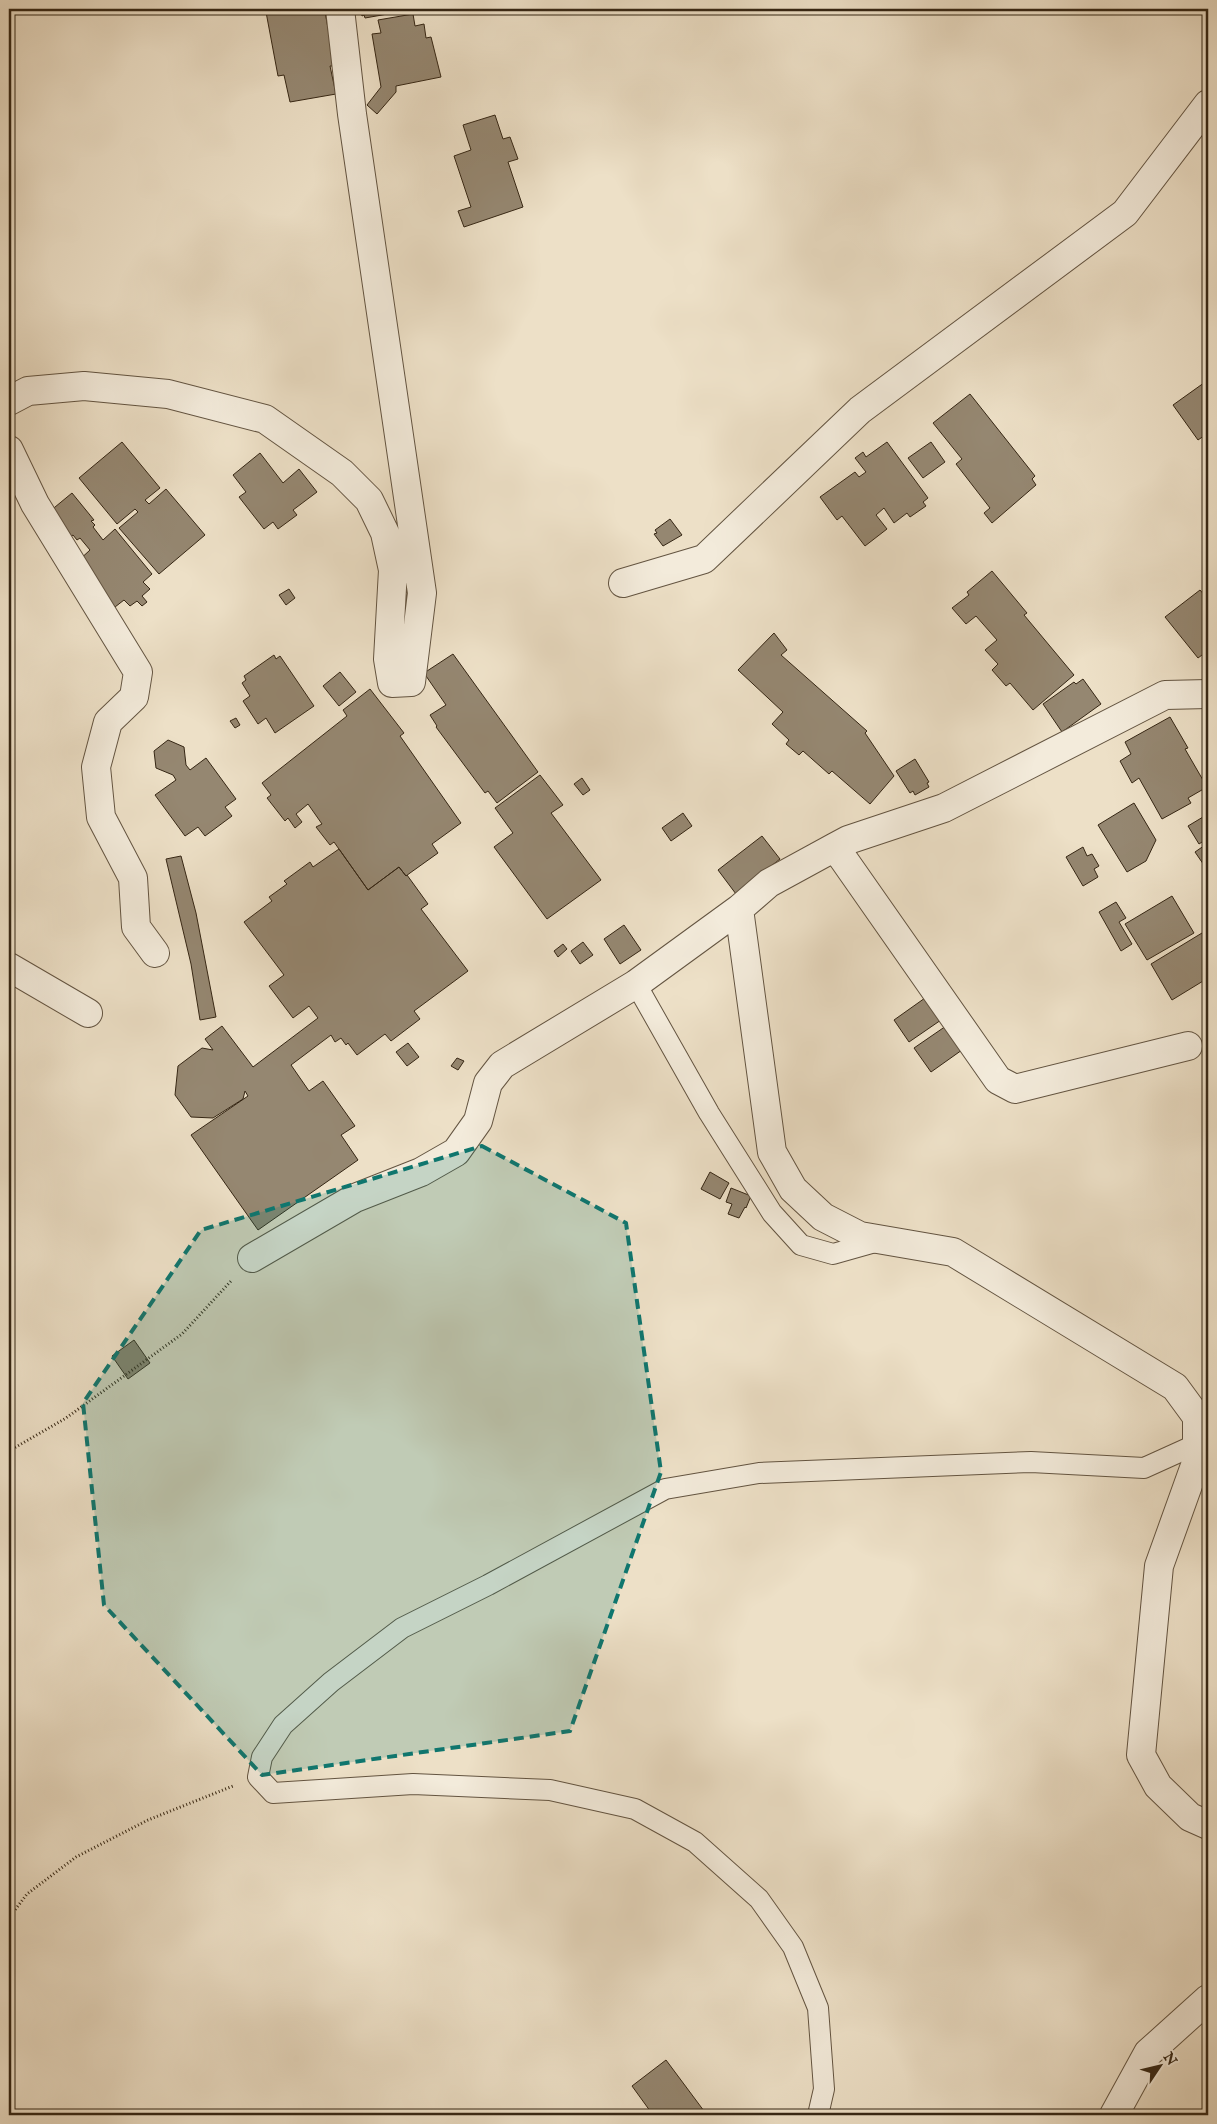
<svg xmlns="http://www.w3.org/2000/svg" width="1217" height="2124" font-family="'IM FELL English',serif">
  <rect width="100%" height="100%" fill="#ede0c7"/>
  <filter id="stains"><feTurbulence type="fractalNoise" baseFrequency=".004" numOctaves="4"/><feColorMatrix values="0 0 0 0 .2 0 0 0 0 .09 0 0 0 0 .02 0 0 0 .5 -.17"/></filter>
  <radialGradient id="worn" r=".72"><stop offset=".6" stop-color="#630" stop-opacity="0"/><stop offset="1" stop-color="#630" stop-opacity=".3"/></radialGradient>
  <path fill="#958771" stroke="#352614" d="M271 9H319L320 13 325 12 335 66H330L336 94 290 102 284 75 278 76 266 12 272 11Z
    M360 9H416L365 18 364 15 362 16Z
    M413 14 415 26 424 24 426 38 431 37 441 77 396 86V92L377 114 367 105 381 87 372 34 381 33 378 20Z
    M495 115 503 139 510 137 518 159 508 162 523 207 464 227 458 211 471 207 454 156 471 150 463 125Z
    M1208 380V433L1198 440 1173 405Z
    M970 394 1035 476 1032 479 1036 485 992 523 984 513 990 508 956 464 962 459 933 423Z
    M122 442 160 488 145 500 149 504 166 489 205 535 159 574 119 528 138 512 135 509 117 524 79 478Z
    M887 442 928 498 923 502 926 506 910 517 907 513 894 523 884 508 876 515 887 529 865 546 842 516 837 520 820 497 855 472 859 477 866 472 855 458 863 452 866 457Z
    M931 442 945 462 923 478 908 458Z
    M260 453 283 483 299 469 317 492 293 510 297 515 278 529 273 522 264 529 239 497 246 492 233 475Z
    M72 493 94 520 91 521 95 525 93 527 103 540 115 529 152 574 143 582 150 589 142 596 147 602 142 606 137 601 130 606 124 600 115 607 77 562 90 550 80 538 77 540 73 535 70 537 49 512Z
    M670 519 682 535 663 546 654 534 657 533 655 530Z
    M992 571 1027 613 1024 615 1074 675 1033 710 1010 683 1006 686 992 670 998 664 985 650 997 640 976 616 966 624 952 608 969 595 967 592Z
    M289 589 295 598 286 605 279 595Z
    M1200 590 1206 597 1208 595V655L1206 652 1198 658 1165 617Z
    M774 633 787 650 781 655 867 731 865 733 894 776 870 804 832 771 829 774 803 751 799 755 786 744 789 740 772 724 783 712 738 670Z
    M453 654 538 772 497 803 488 791 485 793 436 727 437 726 430 715 446 705 424 673Z
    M274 655 276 659 280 656 314 706 275 733 266 718 258 724 243 701 250 696 242 683 246 680 244 676Z
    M340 672 356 692 339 706 323 686Z
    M1083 679 1101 704 1062 732 1043 704 1074 682 1076 684Z
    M370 689 404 733 400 736 461 823 432 844 438 853 410 873 406 876 399 867 368 890 334 842 330 845 316 827 322 824 308 804 296 814 302 822 295 828 288 818 285 821 267 798 271 795 262 783 347 716 343 710Z
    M1170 717 1188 748 1185 749 1207 787 1188 798 1191 803 1162 819 1139 778 1132 783 1120 761 1131 754 1125 742Z
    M236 718 240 725 235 728 230 721Z
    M168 740 184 747 186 765 190 770 206 758 236 799 225 807 232 816 205 836 198 827 185 836 155 795 176 780 173 775 156 768 154 751Z
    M915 759 929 782 927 783 929 787 915 795 913 791 910 793 896 771Z
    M540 775 563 805 551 813 601 880 547 919 494 847 513 833 495 808Z
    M582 778 590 790 583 795 574 784Z
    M1134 803 1156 840 1146 861 1127 872 1098 825Z
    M683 813 692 826 671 841 662 828Z
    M1208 814V838L1199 844 1188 826Z
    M762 836 780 859 736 894 718 870Z
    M1208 843V871L1195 852Z
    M1083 847 1087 856 1092 854 1099 866 1094 869 1098 877 1083 886 1066 857Z
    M339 849 368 890 399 867 406 876 407 875 428 904 421 909 468 971 414 1011 420 1019 391 1041 385 1034 357 1055 348 1043 346 1045 341 1038 335 1042 331 1035 291 1065 309 1091 323 1081 355 1126 341 1135 358 1160 258 1230 191 1135 248 1096 245 1091 243 1099 213 1118 191 1117 175 1095 178 1066 202 1048 213 1050 205 1039 222 1026 253 1067 318 1018 309 1006 293 1018 269 986 284 975 244 922 272 901 269 897 287 884 284 881 310 862 313 867Z
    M181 856 196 913 216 1017 200 1020 191 964 166 859Z
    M1172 896 1194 933 1147 960 1125 924Z
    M1116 902 1126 918 1119 922 1132 944 1121 951 1099 912Z
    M624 925 641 950 620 964 604 939Z
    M1202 933 1208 943V978L1172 1000 1151 964Z
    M583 942 593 955 580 964 571 951Z
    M563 944 567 949 558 957 554 951Z
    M925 998 941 1020 909 1042 894 1020Z
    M946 1026 962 1050 931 1072 914 1048Z
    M408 1043 419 1057 407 1066 396 1052Z
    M457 1058 464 1061 458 1070 451 1066Z
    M710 1172 729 1183 720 1199 701 1189Z
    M731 1188 751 1196 746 1208 745 1207 739 1218 728 1214 732 1204 726 1202Z
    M134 1340 150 1363 128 1379 112 1356Z
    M666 2060 707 2115H653L632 2086Z"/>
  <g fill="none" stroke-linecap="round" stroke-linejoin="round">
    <g stroke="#635441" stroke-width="22">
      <path id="lane" d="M636 984 709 1113 772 1213 801 1245 833 1254 879 1241
        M818 2115 824 2089 818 2008 793 1947 759 1899 695 1842 635 1809 550 1790 413 1784 273 1793 258 1777 262 1757 283 1725 331 1682 402 1628 488 1585 665 1489 759 1473 1031 1462 1144 1468 1197 1444"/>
    </g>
    <g stroke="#635441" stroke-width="30">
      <path id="street" d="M9 401 28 391 84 386 168 394 265 419 342 473 369 500 385 533 393 570 388 659 392 683 411 682 422 593 352 114 340 9
        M9 450 35 504 138 672 134 697 108 722 96 767 101 817 133 878 136 927 155 953
        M623 583 704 559 860 410 1125 213 1208 104
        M835 847 998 1080 1015 1089 1188 1046
        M739 909 772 1152 793 1189 823 1217 860 1236 953 1252 1175 1387 1197 1417V1460L1159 1566 1141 1755 1158 1786 1190 1817 1208 1825
        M9 967 88 1013
        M252 1258 355 1198 421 1172 456 1152 478 1121 488 1083 502 1065 636 984 739 909 769 883 835 847 848 840 944 808 1165 695 1208 694
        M1114 2115 1148 2053 1208 1999"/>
    </g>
    <path stroke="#352614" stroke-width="3" stroke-dasharray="1 2.5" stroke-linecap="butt" d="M9 1451 66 1418 182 1334 231 1281
      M9 1918 27 1894 76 1857 148 1820 233 1786"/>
    <use href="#lane" stroke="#f3ebdb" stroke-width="20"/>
    <use href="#street" stroke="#f3ebdb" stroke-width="28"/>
  </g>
  <path fill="#0f766e" fill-opacity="0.2" stroke="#0f766e" stroke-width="4" stroke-dasharray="10 6" stroke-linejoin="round" d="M482 1146 626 1223 661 1472 570 1731 262 1775 104 1605 83 1403 201 1230Z"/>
  <rect width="1217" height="2124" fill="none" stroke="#ede0c7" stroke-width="30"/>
  <rect x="10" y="10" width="1197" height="2104" fill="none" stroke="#352614" stroke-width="2.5"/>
  <rect x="15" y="15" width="1187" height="2094" fill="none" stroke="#352614"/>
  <g transform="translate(1160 2066) rotate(55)" stroke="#f3ebdb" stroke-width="4" paint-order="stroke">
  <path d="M0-4L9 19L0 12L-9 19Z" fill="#352614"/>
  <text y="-8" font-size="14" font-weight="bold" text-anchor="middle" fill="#352614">N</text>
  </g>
  <rect width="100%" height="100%" filter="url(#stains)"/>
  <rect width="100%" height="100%" fill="url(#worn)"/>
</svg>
